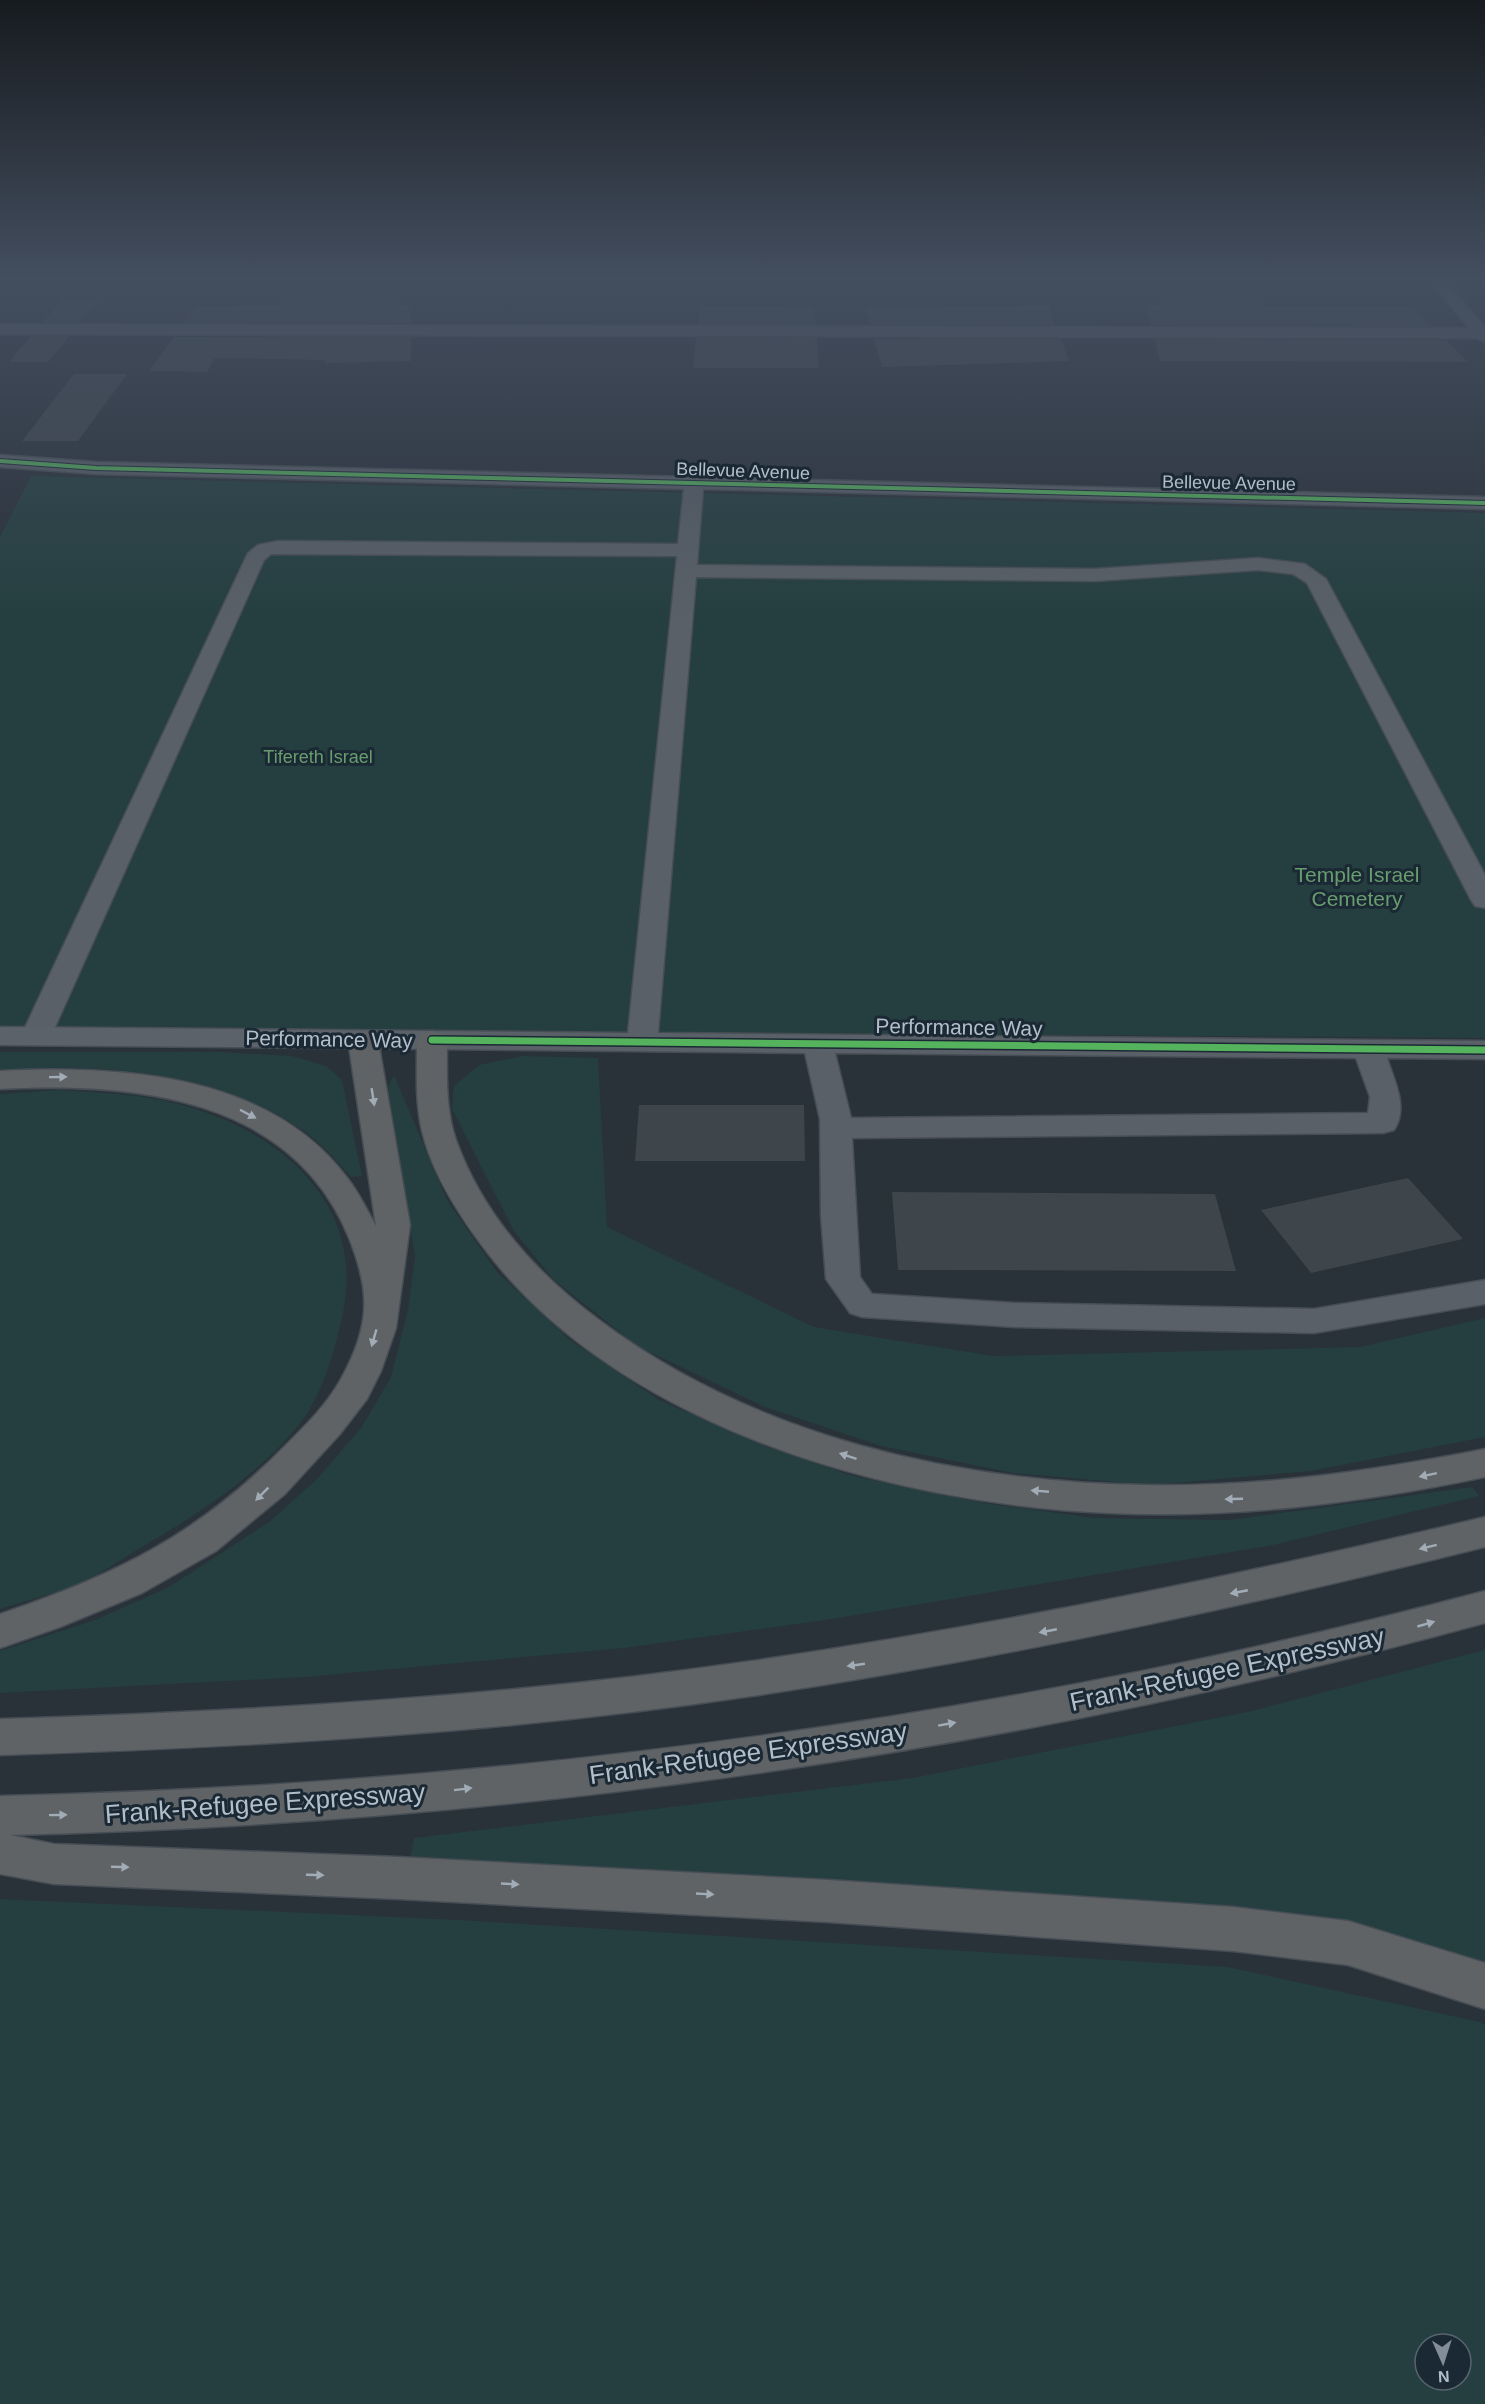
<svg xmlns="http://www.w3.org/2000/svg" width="1485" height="2404" font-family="Arial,sans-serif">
  <rect width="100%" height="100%" fill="#293139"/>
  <path fill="#253f40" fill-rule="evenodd" d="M1451 282H1485V302H1469Z
    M31 476 1485 513V1038L0 1028V537Z
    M0 1052H221L292 1056 326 1066 342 1080 362 1176 351 1177C336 1160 320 1142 301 1129 220 1073 96 1061 0 1071Z
    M522 1056 598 1058 607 1227 814 1327 993 1356 1360 1347 1485 1318V1437L1311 1471 1151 1485 1013 1473 881 1446 765 1407 637 1346 554 1280 514 1231 452 1109 454 1086 479 1065Z
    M394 1075 447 1200 497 1272 570 1340 659 1400 760 1444 853 1476 984 1503 1094 1518 1229 1520 1472 1487 1479 1496 1273 1545 832 1619 624 1648 305 1677 0 1693V1651L95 1620 169 1587 269 1522 316 1480 361 1428 391 1377 408 1310 415 1257 388 1087Z
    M59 1090C89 1092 120 1093 150 1098 260 1116 371 1192 342 1318 335 1351 322 1395 301 1422 258 1477 196 1515 137 1550 120 1560 104 1572 86 1580 60 1593 28 1600 0 1609V1094Z
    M1485 1650V1968L1380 1932 1246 1908 410 1858 414 1838 912 1778 1252 1711Z
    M0 1899 460 1920 1228 1967 1480 2022 1485 2025V2404H0ZM1425 2344H1461V2380H1425Z"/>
  <path fill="#3e464c" d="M61 301H98L80 322H43Z
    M1164 302H1258L1261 306H1412L1431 326 1151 325 1146 305H1165Z
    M286 303H400L399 305H411V323L185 322 196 306 284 305Z
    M1048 305 1055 325 869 324 865 308Z
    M700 306 814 307 815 324H698Z
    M31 336H69L48 362H9Z
    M174 337H411V361L324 363 326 360 215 358 207 372 149 371Z
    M696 338H817L819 368H693Z
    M874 339H1061L1069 361 882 367Z
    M1155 339 1446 340 1468 362 1160 361Z
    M74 374H127L78 441H22Z
    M639 1105H804L805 1161H635Z
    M1408 1178 1463 1239 1311 1273 1261 1210Z
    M892 1192 1215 1194 1236 1271 898 1270Z"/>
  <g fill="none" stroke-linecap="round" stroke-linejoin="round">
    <g stroke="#474d54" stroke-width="3">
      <path id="minor" d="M1430 281H1445L1485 327V342L1477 338 0 334V324L1469 328Z
        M0 455 96 462 1485 497V509L703 489 697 565 1095 569 1258 558 1305 564 1326 579 1485 875V908L1475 906 1471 900 1307 583 1293 574 1258 570 1095 581 696 577 658 1033 1485 1041V1059L1387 1058C1394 1080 1409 1108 1394 1130L1383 1133 852 1138 860 1277 872 1294 1015 1303 1314 1309 1485 1280V1304L1314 1333 1015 1327 862 1317 850 1313 826 1279 821 1215 820 1119 805 1053 432 1049 421 1046 417 1040 421 1034 432 1031 628 1033 677 556 271 554 264 560 51 1036 47 1042 36 1045 25 1042 21 1036 248 553 258 545 278 541 678 544 684 489 96 474 0 467ZM835 1053 1356 1058 1370 1097 1368 1113 851 1118Z"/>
    </g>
    <g stroke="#474e56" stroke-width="3">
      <path id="major" d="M0 1027 432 1031 443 1034 447 1040 443 1046 432 1049 0 1045Z"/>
    </g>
    <g stroke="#464d55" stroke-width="3">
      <path id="highway" d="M363 1031 374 1034 378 1040 410 1225 396 1328 381 1371 367 1399 340 1434 285 1494 216 1551 142 1593 60 1627 0 1648V1614C119 1574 199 1534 288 1443 307 1424 328 1403 341 1379 370 1326 371 1293 349 1238 292 1096 132 1082 0 1089V1071C119 1065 270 1073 348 1179 359 1193 367 1210 376 1226L348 1040 352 1034Z
        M432 1031 443 1034 447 1040C447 1073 445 1108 456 1140 483 1215 537 1274 599 1320 755 1437 955 1482 1147 1485 1261 1487 1373 1471 1485 1449V1477C1360 1503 1236 1519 1108 1513 887 1503 608 1425 475 1236 453 1205 431 1169 422 1131 415 1101 417 1070 417 1040L421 1034Z
        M1485 1517V1547C1243 1607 1000 1659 752 1696 503 1733 252 1747 0 1755V1719C252 1711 503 1697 752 1661 999 1625 1242 1575 1485 1517Z
        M1485 1591V1623C1005 1754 507 1823 10 1835L54 1844 398 1857 828 1880 1233 1907 1348 1921 1485 1963V2009L1348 1965 1233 1951 828 1922 398 1899 54 1884 0 1874V1796C501 1785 1001 1719 1485 1591Z"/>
    </g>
    <use href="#minor" fill="#596067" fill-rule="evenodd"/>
    <use href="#major" fill="#5c6269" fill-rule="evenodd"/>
    <use href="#highway" fill="#5f6366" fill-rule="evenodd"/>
    <g stroke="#1b2935" stroke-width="6">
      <path id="cycleway-far1" d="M0 461 96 468 1485 503"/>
    </g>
    <g stroke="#1b2935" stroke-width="10">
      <path id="cycleway" d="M432 1040 1485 1050"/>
    </g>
    <use href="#cycleway-far1" stroke="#56b35d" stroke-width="4"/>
    <use href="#cycleway" stroke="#56b35d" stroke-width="7"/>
  </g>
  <defs><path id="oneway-solid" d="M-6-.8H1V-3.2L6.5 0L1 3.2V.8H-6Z" transform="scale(1.5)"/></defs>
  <g fill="#a2acb7">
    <use href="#oneway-solid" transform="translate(58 1077) rotate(-1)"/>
    <use href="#oneway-solid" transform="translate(373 1097) rotate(81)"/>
    <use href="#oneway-solid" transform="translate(248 1114) rotate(28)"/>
    <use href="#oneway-solid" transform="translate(374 1338) rotate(106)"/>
    <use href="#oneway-solid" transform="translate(848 1456) rotate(-162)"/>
    <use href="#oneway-solid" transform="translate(1428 1475) rotate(168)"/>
    <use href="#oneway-solid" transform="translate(1040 1491) rotate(-175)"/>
    <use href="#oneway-solid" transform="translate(262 1494) rotate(135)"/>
    <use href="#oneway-solid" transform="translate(1234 1499) rotate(178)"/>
    <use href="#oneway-solid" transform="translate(1428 1547) rotate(166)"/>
    <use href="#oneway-solid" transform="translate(1239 1592) rotate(169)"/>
    <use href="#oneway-solid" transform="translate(1426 1624) rotate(-16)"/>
    <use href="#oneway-solid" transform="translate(1048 1631) rotate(169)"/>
    <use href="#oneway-solid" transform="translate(856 1665) rotate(172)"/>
    <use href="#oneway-solid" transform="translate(947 1724) rotate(-10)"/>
    <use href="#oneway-solid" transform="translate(463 1789) rotate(-7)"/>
    <use href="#oneway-solid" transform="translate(58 1815) rotate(-1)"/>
    <use href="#oneway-solid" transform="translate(120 1867) rotate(2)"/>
    <use href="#oneway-solid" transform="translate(315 1875) rotate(2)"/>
    <use href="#oneway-solid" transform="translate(510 1884) rotate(3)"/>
    <use href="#oneway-solid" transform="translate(705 1894) rotate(3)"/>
  </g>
  <linearGradient id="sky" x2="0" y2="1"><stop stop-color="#171b1f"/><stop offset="0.45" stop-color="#434e5f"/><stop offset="1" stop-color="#434e5f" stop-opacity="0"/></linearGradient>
  <rect width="1485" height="618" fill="url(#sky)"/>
  <g text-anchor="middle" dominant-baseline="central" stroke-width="6" stroke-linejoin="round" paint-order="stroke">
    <g font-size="18" fill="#b3becb" stroke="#1b2935">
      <text transform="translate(743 471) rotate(2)">Bellevue Avenue</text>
      <text transform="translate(1229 483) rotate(1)">Bellevue Avenue</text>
    </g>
    <g font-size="18" fill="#689d6e" stroke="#1b2935">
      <text x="318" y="757">Tifereth Israel</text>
    </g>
    <g font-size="21" fill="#689d6e" stroke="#1b2935">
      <text x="1357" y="874">Temple Israel<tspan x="1357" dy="24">Cemetery</tspan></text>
    </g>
    <g font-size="21" fill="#b3becb" stroke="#1b2935">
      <text transform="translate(959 1027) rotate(1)">Performance Way</text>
      <text transform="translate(329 1039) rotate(1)">Performance Way</text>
    </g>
    <g font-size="26" fill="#b3becb" stroke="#1b2935">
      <text transform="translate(1227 1669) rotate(-12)">Frank-Refugee Expressway</text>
      <text transform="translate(748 1753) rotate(-8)">Frank-Refugee Expressway</text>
      <text transform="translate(265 1803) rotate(-4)">Frank-Refugee Expressway</text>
    </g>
  </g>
  <g transform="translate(1443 2362) rotate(177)"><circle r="28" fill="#1b2935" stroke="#586571" stroke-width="1.5"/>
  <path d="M0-4.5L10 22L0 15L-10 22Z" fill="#838d98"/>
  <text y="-9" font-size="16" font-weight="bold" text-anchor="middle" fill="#b3becb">N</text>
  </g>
</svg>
